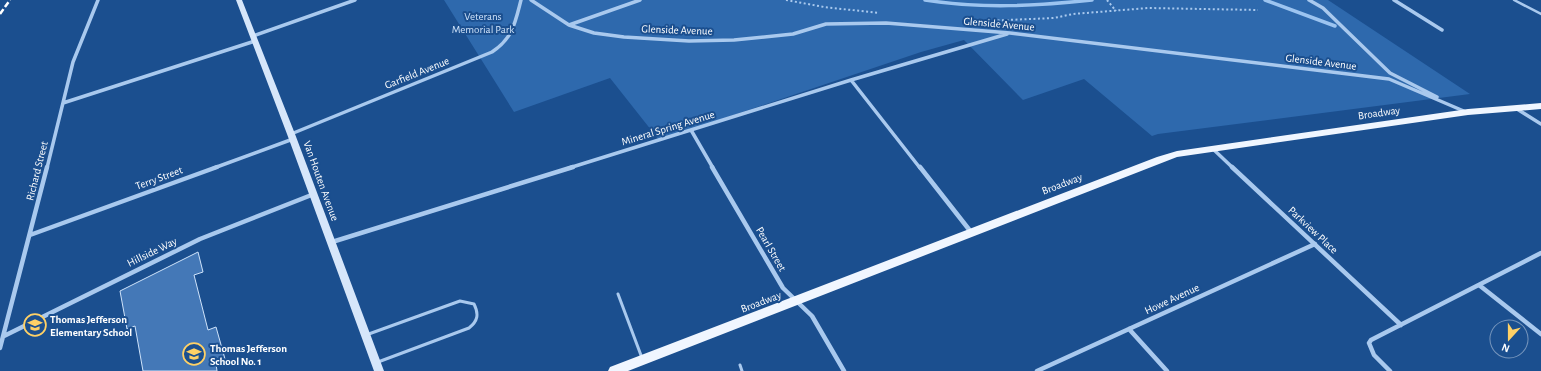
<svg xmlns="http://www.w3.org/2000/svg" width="1541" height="371" font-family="'Alegreya Sans',sans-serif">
  <rect width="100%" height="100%" fill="#1b4f8f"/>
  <path fill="#2e69ad" d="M444 0H1328L1470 94 1158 134 1152 136 1084 79 1023 100 964 40 921 52 659 140 610 78 514 112Z"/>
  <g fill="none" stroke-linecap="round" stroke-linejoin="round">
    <path stroke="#9cc4f0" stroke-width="3.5" d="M925 0C981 9 1036 6 1092 0
      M1265 0 1335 26"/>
  </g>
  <path fill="#4478b7" stroke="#cfe3fa" d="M198 252 203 272 194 275 208 330 216 327 225 359 216 364 217 371H143L135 326 127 329 120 291Z"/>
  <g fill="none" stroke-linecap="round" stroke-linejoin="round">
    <path stroke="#a9c9ee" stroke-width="2" stroke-dasharray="2 2.5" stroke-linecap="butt" d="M786 0 824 7 879 13
      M1107 0 1116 11
      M984 21 1054 18 1073 14 1148 8 1258 10"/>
    <path stroke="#a9c9ee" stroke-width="2.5" d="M1514 0 1541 14"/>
    <path stroke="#a9c9ee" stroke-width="3" d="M618 294 642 358
      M366 335 460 301 474 304C479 314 478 321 469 328L378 362
      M740 365 742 371"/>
    <path stroke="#a9c9ee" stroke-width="3.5" d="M531 0 569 25 594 33 624 37 689 41 734 40 793 34 826 24 886 23 1010 33 1389 79 1466 112
      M1309 0 1323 8 1390 73 1437 97
      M1394 0 1442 30
      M569 25 640 0
      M253 36 355 0
      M851 80 920 168
      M63 103 255 41
      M1517 109 1541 124
      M691 130 713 168
      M291 134 492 52C513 38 515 23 521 0
      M1213 149 1233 168
      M47 168 73 62 98 0
      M214 168 293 139
      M569 168 851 80 1007 34"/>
    <path stroke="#a9c9ee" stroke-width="4.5" d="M712 167 783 288 812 316 844 371
      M920 167 971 232
      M1232 167 1401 325
      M30 235 217 167
      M332 242 573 167
      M1479 285 1541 334
      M1129 329 1167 371
      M4 336 200 239 314 194
      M0 348 47 167
      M1037 371 1315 244
      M1390 371 1374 355 1369 343 1371 340 1541 253"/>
    <path fill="#d6e6fa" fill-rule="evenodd" d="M236 0H242L295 134 384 371H374L287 134Z"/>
    <path fill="#f0f6ff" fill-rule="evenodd" d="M1541 103V109L1468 115 1177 157 628 371H608L610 367 1157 157 1177 151 1468 109Z"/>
    <path stroke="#fff" stroke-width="2.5" stroke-dasharray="6 2.5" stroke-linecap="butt" d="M0 14 10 0"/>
  </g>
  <defs>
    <g id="school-ring" transform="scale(1.15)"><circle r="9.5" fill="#1b4f8f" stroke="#ffd166" stroke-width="1.5"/><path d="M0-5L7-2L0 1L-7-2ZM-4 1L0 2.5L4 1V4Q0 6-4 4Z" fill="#ffd166"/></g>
  </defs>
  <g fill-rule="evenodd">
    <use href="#school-ring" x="35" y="325"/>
    <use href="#school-ring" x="194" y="354"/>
  </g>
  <g text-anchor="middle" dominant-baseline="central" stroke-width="4" stroke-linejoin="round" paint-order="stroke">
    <g font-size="11" fill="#cfe3fa" stroke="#1b4f8f">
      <text x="483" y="16">Veterans<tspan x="483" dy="13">Memorial Park</tspan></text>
    </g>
    <g font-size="11" fill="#fff" stroke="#1b4f8f">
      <text transform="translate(999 24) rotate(5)">Glenside Avenue</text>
      <text transform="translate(677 30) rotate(2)">Glenside Avenue</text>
      <text transform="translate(1321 62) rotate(7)">Glenside Avenue</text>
      <text transform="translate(417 73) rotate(-22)">Garfield Avenue</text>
      <text transform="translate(1379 113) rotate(-8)">Broadway</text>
      <text transform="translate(668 128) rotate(-17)">Mineral Spring Avenue</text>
      <text transform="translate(37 171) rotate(-76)">Richard Street</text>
      <text transform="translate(159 178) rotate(-20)">Terry Street</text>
      <text transform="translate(321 181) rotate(70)">Van Houten Avenue</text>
      <text transform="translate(1062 184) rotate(-21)">Broadway</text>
      <text transform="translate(1313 230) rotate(43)">Parkview Place</text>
      <text transform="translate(771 249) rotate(60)">Pearl Street</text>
      <text transform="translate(152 252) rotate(-26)">Hillside Way</text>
      <text transform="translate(1172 299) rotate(-25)">Howe Avenue</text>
      <text transform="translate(761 302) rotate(-21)">Broadway</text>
    </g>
    <g font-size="11" font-weight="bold" fill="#fff" stroke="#1b4f8f" text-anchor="start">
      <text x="50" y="319">Thomas Jefferson<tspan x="50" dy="13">Elementary School</tspan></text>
      <text x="210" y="348">Thomas Jefferson<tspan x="210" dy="13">School No. 1</tspan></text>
    </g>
  </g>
  <g transform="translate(1509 339) rotate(201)"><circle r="19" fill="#1b4f8f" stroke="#7695bc"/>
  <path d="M0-3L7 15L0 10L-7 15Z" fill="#ffd166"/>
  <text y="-6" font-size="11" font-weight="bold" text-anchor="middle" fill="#ffffff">N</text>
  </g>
</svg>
